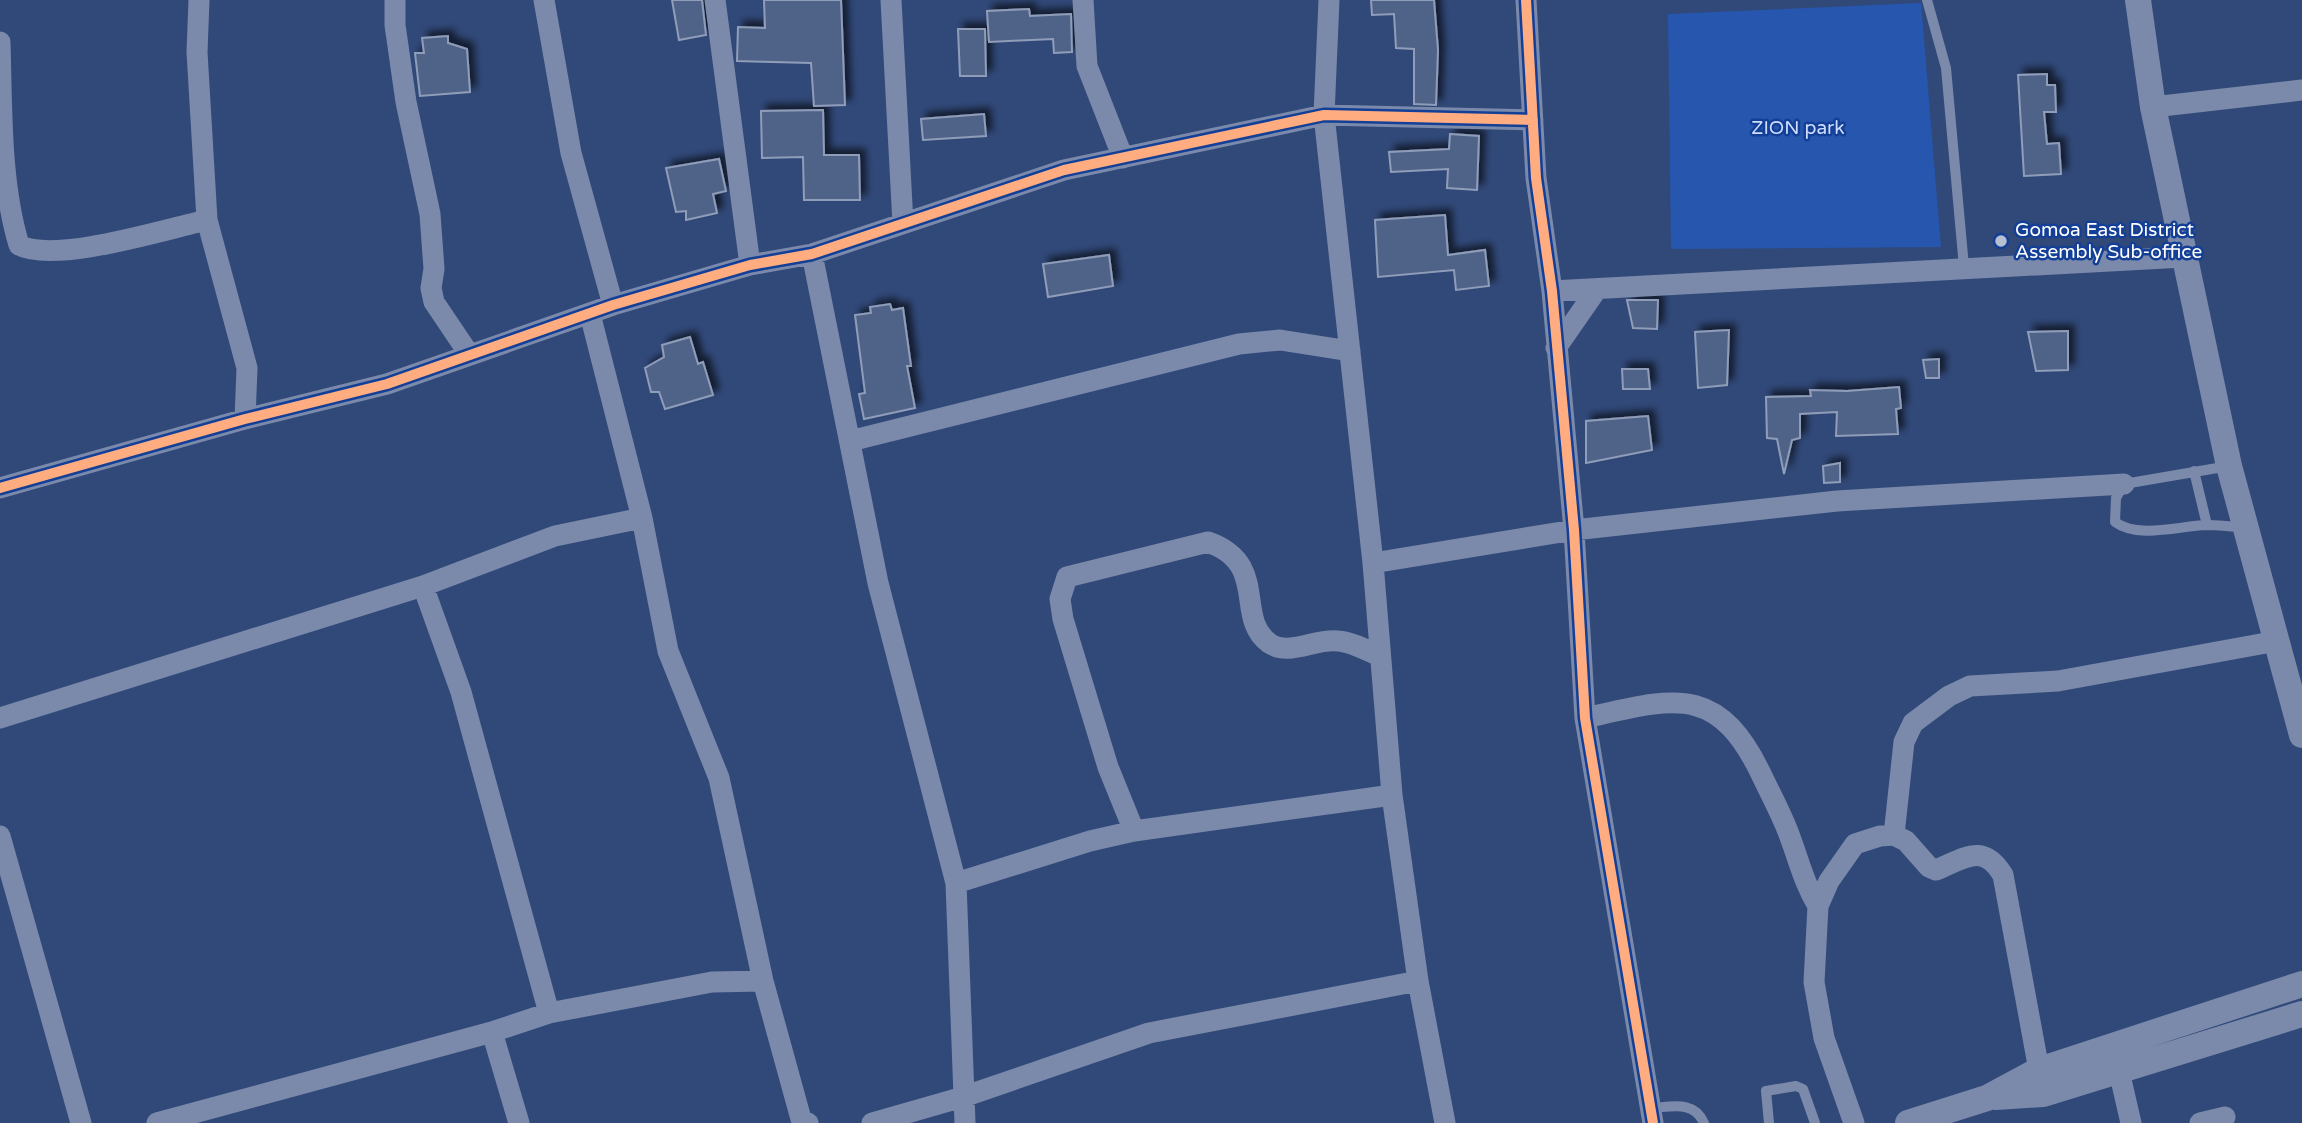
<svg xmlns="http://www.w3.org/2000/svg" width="2302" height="1123" font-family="'Varela Round',sans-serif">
  <defs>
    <filter id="shadow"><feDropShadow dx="6" dy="-6" stdDeviation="3.5" flood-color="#0009"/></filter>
  </defs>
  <rect width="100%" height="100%" fill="#314979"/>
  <path fill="#2756ae" d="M1921 3 1941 247 1671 249 1668 14Z"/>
  <path fill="#4f6288" stroke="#8f9db9" stroke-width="2" filter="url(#shadow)" d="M672 0H702L706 35 679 40Z
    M764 0H841L845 105 814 106 811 63 737 61 738 27 765 28Z
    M1371 0H1434L1438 50 1436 105 1414 104V49L1396 48 1394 14 1372 15Z
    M1029 9 1030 16 1071 14 1072 52 1054 53 1053 39 989 42 987 11Z
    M958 29H985L986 76H960Z
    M448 36V43L467 49 470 92 420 96 415 53H424L422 38Z
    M2047 74V85H2055L2056 112H2044L2047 144 2059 143 2061 174 2024 176 2018 75Z
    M823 110 824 155H859L860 200H804L803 157 762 158 761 111Z
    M984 114 986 136 923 140 921 119Z
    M1450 134 1479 136 1477 190 1447 188 1448 169 1391 172 1389 152 1449 149Z
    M719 159 726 191 713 194 717 213 686 220V211L676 212 666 168Z
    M1445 215 1448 255 1485 250 1489 286 1456 290 1454 270 1378 277 1375 220Z
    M1109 255 1113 286 1048 297 1043 264Z
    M1627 300H1658L1657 329 1633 328Z
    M890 304 892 310 903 308 911 366H907L915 408 864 419 859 394 865 393 855 315 871 313 870 307Z
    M1729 330 1727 385 1698 388 1695 332Z
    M2068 331V370L2036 371 2028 332Z
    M690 337 698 364 703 362 713 395 665 409 659 392H651L645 368 664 357 662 345Z
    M1939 359V378H1926L1923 360Z
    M1622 369H1648L1650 389H1623Z
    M1899 387 1901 408 1896 409 1898 434 1836 436 1837 412 1800 414V438L1792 440 1784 474 1777 439 1767 438 1766 397 1811 396 1810 390 1847 391Z
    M1648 416 1652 450 1586 463V421Z
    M1840 463V482L1824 483 1823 466Z"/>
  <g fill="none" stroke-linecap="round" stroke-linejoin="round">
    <path stroke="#7b8aab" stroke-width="10" d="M1927 0 1946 68 1964 267
      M2229 466 2124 484 2116 498 2115 522C2138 539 2179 526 2206 525 2219 525 2232 527 2245 527
      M2194 471 2207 525
      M1650 1108C1672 1107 1694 1100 1704 1123
      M1769 1123 1766 1091 1796 1086 1803 1089 1815 1123"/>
    <path stroke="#7b8aab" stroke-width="21" d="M199 0 197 52 207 220 247 368 245 419
      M395 0V25L406 102 430 214 434 269 431 288 434 302 469 354
      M544 0 571 153 613 305
      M715 0 750 265
      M891 0 903 224
      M1083 0 1087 66 1123 158
      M1329 0 1324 115 1373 563 1392 795 1418 981 1445 1123
      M1526 0 1536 178 1552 291 1574 530 1585 718 1653 1123
      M0 42C2 108 0 182 19 245 54 264 166 229 207 220
      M2153 107 2302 90
      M812 254 878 583 956 883 965 1123
      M1552 291 2184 257
      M590 314 642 518 668 651 719 778 763 981 801 1119 808 1123
      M1556 348 1597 289
      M850 441 1239 344 1280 340 1350 351
      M0 488 245 419 387 384 613 305 750 265 812 254 1064 170 1324 115 1533 120
      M1373 563 1574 530 1837 501 2124 484
      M0 718 423 586 555 536 642 518
      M1585 718C1675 698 1718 682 1763 778 1772 797 1783 817 1790 837 1799 861 1804 883 1818 906
      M1134 831 1108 767 1063 619 1060 599 1067 577 1208 542C1270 564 1234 617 1269 643 1289 657 1315 638 1338 641 1352 642 1366 650 1379 656
      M1894 835 1904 742 1913 723 1949 696 1970 686 2058 681 2277 641
      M0 836 81 1123
      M956 883 1090 841 1134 831 1392 795
      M549 1013 712 982 763 981
      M492 1032 519 1123
      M2119 1071 2131 1123
      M157 1123 492 1032 549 1013 461 692 423 586
      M872 1123 963 1097 1149 1033 1418 981
      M1854 1123 1824 1038 1814 982 1818 906 1829 881 1855 844 1880 836 1894 835 1906 841 1929 867 1936 870C1965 858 1983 842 2003 875L2039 1070
      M2200 1123 2225 1117"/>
    <path stroke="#7b8aab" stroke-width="26" d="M2138 0 2153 107 2229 466 2302 735
      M1996 1097 2043 1094 2302 1014
      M1908 1123 1987 1098 2039 1070 2302 984"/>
    <g stroke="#133f97" stroke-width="15">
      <path id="cycleway" d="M1526 0 1536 178 1552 291 1574 530 1585 718 1653 1123
        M0 488 245 419 387 384 613 305 750 265 812 254 1064 170 1324 115 1533 120"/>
    </g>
    <use href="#cycleway" stroke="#ffac80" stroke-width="10"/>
  </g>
  <circle fill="#b7bfd0" stroke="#133f97" stroke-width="2.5" cx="2001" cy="241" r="7"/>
  <g text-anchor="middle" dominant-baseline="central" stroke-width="5" stroke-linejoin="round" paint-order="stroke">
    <g font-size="19" fill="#ccddfd" stroke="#133f97">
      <text x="1798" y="128">ZION park</text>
    </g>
    <g font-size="19" fill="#fff" stroke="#133f97" text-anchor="start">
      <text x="2015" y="230">Gomoa East District<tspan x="2015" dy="22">Assembly Sub-office</tspan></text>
    </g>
  </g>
</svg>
